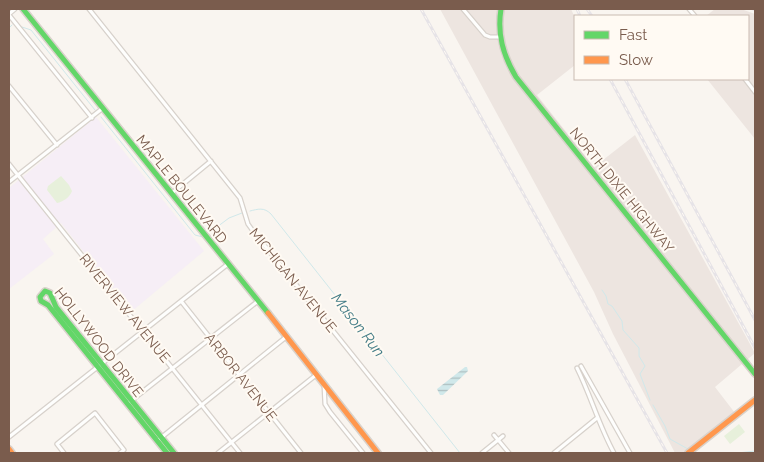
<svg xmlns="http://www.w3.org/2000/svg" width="764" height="462" font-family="Raleway,sans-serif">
  <defs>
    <pattern id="water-rules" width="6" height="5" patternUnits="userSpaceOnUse" patternTransform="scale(1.25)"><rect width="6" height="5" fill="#d0e8ea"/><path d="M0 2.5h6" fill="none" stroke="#aebfc0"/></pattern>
  </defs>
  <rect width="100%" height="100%" fill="#f9f5f0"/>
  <path fill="#ede5e0" d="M440 9H571L575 18V65L537 95 594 167 635 135 755 353 715 387 735 413 685 453H675L613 334 594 292Z
    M715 9H741L755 14V139L707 79H748V16H706Z"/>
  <path fill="#f6eef6" d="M96 117 204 251 131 312 61 223 43 239 54 254 9 289V188Z"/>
  <path fill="#e7f0db" d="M61 176 69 185 72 191C70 197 63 202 57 203L47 190 48 186Z
    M739 424 745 432 730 444 724 436Z"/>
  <path fill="url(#water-rules)" d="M465 367H467L468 371 443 395H440L437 389Z"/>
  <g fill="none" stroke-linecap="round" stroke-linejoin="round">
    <path stroke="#d0e8ea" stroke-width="1" d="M22 27 31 30 95 110
      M9 28 12 25
      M101 117 195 235 203 237
      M250 211C258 209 264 207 271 214L460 453
      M209 233 229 218 242 213
      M602 290 606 296 608 304 612 306 622 321 623 330 639 348V356L645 366 640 374 650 400
      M653 405 665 426 670 439 688 449
      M738 453 755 451"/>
    <g stroke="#d7d1cb" stroke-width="5.5">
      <path id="street" d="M89 9 240 198 248 224 253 231 431 453
        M463 9 485 35 490 37H500
        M689 9 695 16
        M9 14 15 9
        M9 15 92 118
        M745 79 755 92
        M9 86 57 145
        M9 164 240 453
        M9 182 103 108
        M172 193 211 161
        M181 301 301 453
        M581 366 630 453
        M577 368C591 396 599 426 614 453
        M324 384 325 404 330 412 363 453
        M127 404 258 301
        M494 435 509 453
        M9 437 228 264
        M157 441 286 337
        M64 453 57 444 95 413 124 450 120 453
        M218 453 316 375
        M482 453 503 436
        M554 453 597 418"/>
    </g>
    <g stroke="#d9d2cb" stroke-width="8">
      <path id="fast" d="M23 9 268 313
        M501 9C497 34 503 55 516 77L755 374
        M167 453 48 305 41 301 40 297 45 291 50 293 56 307 174 453"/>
    </g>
    <g stroke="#d9d2cb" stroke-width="8">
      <path id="slow" d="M268 313 378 453
        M9 449 12 453
        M688 453 755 400"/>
    </g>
    <use href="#street" stroke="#fefefd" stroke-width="3"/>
    <use href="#fast" stroke="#63d668" stroke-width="5"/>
    <use href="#slow" stroke="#ff974d" stroke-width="5"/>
    <g stroke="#e6e3e7" stroke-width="3">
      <path id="rail" d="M421 9 667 453
        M577 9 580 16
        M587 9 592 16
        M753 9 755 10
        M610 79 755 348
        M625 79 755 320"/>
    </g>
    <use href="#rail" stroke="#fffaf3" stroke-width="1" stroke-dasharray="4" stroke-linecap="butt"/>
  </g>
  <g text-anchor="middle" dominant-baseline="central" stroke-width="4" stroke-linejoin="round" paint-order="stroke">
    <g font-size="14" fill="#7a5c4d" stroke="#fffaf3">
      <text transform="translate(182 189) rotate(51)">MAPLE BOULEVARD</text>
      <text transform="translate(622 190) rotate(51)">NORTH DIXIE HIGHWAY</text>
      <text transform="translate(293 280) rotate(51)">MICHIGAN AVENUE</text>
      <text transform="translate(125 308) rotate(51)">RIVERVIEW AVENUE</text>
      <text transform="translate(99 342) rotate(52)">HOLLYWOOD DRIVE</text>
      <text transform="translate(241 377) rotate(52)">ARBOR AVENUE</text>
    </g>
    <g font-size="15" font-style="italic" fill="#437c86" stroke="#fffaf3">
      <text transform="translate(358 325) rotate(52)">Mason Run</text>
    </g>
  </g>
  <rect width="764" height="462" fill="none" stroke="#7a5c4d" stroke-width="20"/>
  <rect x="574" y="15" width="175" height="65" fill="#fffaf3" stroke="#cabbb1"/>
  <rect x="584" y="31" width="25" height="8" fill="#63d668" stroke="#cabbb1"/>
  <text x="619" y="40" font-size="15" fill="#7a5c4d">Fast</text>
  <rect x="584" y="56" width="25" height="8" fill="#ff974d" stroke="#cabbb1"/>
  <text x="619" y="65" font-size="15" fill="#7a5c4d">Slow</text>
</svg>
